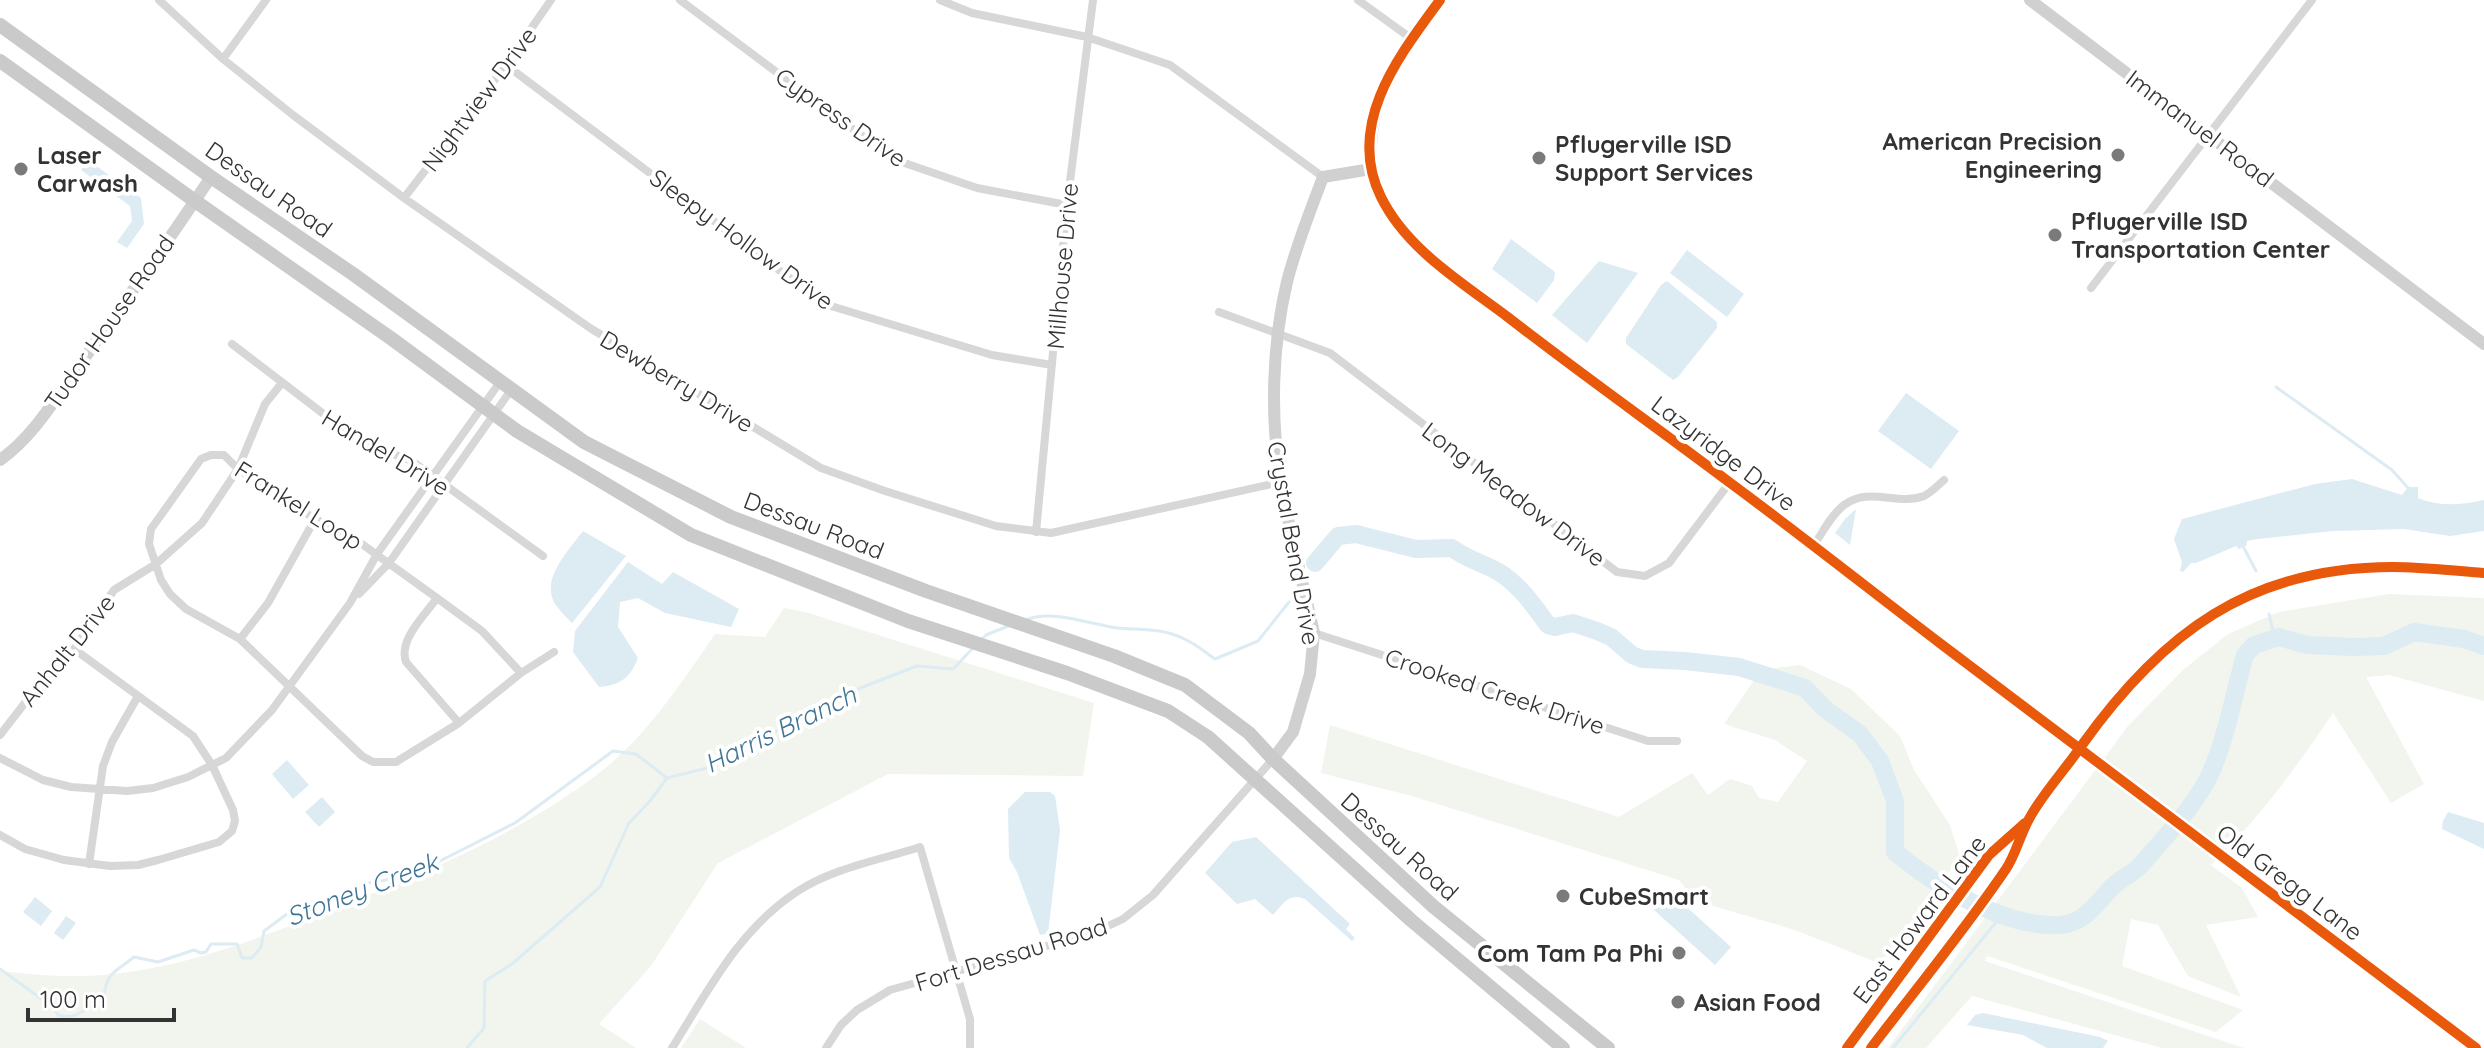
<svg xmlns="http://www.w3.org/2000/svg" width="2484" height="1048" font-family="Quicksand,sans-serif">
  <rect width="100%" height="100%" fill="#fff"/>
  <path fill="#f1f5ed" d="M2389 594 2484 598V701L2389 675 2366 677 2424 784 2391 803 2333 713C2295 769 2260 818 2211 865L2242 888 2258 917 2206 925 2241 997 2188 976 2158 925 2131 919 2122 966 2243 1010 2216 1032 1987 956 1985 961 2244 1048H2162L1972 996 1926 1048H1888L2128 726 2183 670 2228 634 2279 612Z
    M784 608 805 612 1094 703 1083 776 888 774 718 863 651 966 599 1024 636 1048H0V971C35 975 68 978 103 975 184 968 260 938 335 908 425 873 516 835 594 777 645 739 679 686 715 634L765 637Z
    M1800 665 1851 689 1900 736 1914 770 1950 825 1960 857 1881 964 1795 930 1696 901 1679 880 1412 796 1321 773 1330 725 1619 817 1692 773 1708 795 1730 779 1752 786 1759 798 1778 802 1807 761 1775 740 1724 724 1761 670Z
    M700 1019 746 1048H681Z"/>
  <path fill="#ddebf3" d="M88 160 141 198 144 224 127 248 117 242 132 221 130 206 81 170Z
    M1511 239 1555 272 1554 280 1537 303 1492 269Z
    M1687 250 1744 294 1727 317 1670 273Z
    M1599 261 1638 273 1587 343 1552 315Z
    M1667 281 1717 322V328L1678 377 1673 380 1626 344V338L1661 285Z
    M1906 393 1959 431 1931 469 1878 431Z
    M2352 479 2402 495 2408 487H2418V498C2440 507 2461 505 2484 500V531L2450 536 2404 529 2333 531 2258 539 2247 541 2246 546 2239 549 2236 546 2196 563H2191L2183 572 2180 571 2182 562 2174 539 2182 519 2315 484Z
    M1856 509 1850 545 1835 533 1845 519Z
    M583 531 626 556 572 623C566 617 560 611 555 604 540 579 569 550 583 531Z
    M628 562 662 584 673 572 739 609 731 627 665 613 638 598 620 602 618 627 638 658C630 678 621 685 599 687L573 652 575 631Z
    M287 760 309 785 293 799 272 774Z
    M1025 792H1050L1055 796 1060 830 1048 934 1040 935 1017 872 1009 858 1008 809Z
    M322 797 335 812 319 827 305 812Z
    M2448 812 2484 823V849L2442 829 2443 821Z
    M1256 837 1350 924 1346 929 1355 938 1352 941 1305 899C1289 892 1283 904 1273 915L1255 899 1237 904 1205 873 1232 842Z
    M1670 892 1731 947 1715 965 1654 910Z
    M35 897 52 911 41 926 23 912Z
    M66 916 76 923 63 940 54 933Z
    M1983 1013 2100 1037 2108 1041 2103 1048H2047L2023 1035 1967 1025 1975 1015Z"/>
  <g fill="none" stroke-linecap="round" stroke-linejoin="round">
    <path stroke="#ddebf3" stroke-width="3" d="M2276 387 2392 470 2409 489
      M2243 546 2256 571
      M2269 614 2275 639
      M1025 620C1053 609 1088 624 1117 628 1135 630 1155 628 1172 634 1189 639 1201 649 1215 659L1258 641 1289 602
      M982 639 986 635 1011 625
      M0 969 54 1008 58 1015C78 1022 89 1004 104 996 107 971 116 972 134 957L158 962 194 950 201 953 206 952 211 944H237L242 958H252L261 947 264 931 287 914 312 902 343 895 363 884 386 880 436 863 515 823 613 751 636 754 667 778
      M467 1048 484 1028 485 981 512 964 600 887 629 823 650 801 667 778 715 766 832 699 917 666 953 669 974 647
      M1893 1048 2002 915"/>
    <path stroke="#ddebf3" stroke-width="18" d="M1315 563 1338 536 1356 534 1416 549 1452 548C1467 560 1485 563 1502 574 1521 587 1534 606 1548 625L1555 627 1573 623 1597 631 1611 637 1632 655 1642 659 1685 661 1739 667 1805 688 1825 709 1860 734 1880 761 1895 801V852C1936 886 2004 928 2060 925 2085 923 2097 903 2112 887 2121 878 2133 874 2141 865 2164 838 2197 804 2211 772 2226 739 2235 690 2245 655L2254 645 2279 637 2307 645 2354 647 2384 646 2414 632 2464 639 2484 646"/>
    <path stroke="#d7d7d7" stroke-width="8" d="M159 0 223 59 293 115 404 198 590 328 821 468 885 491 996 526 1051 533 1281 482
      M680 0 893 159 977 188 1067 205
      M940 0 972 13 1087 37 1170 65 1323 177
      M1358 0 1412 39
      M223 59 266 0
      M506 65 815 297 831 306 992 355 1052 365
      M1371 169C1384 205 1402 230 1429 257L2476 1048
      M404 198 506 65 551 0
      M2091 288 2312 0
      M1219 312 1330 353 1617 572 1645 576 1669 563 1730 482
      M232 344 355 438 368 445 412 461 543 556
      M1036 532 1067 205 1093 0
      M1814 545C1823 532 1831 515 1844 505 1869 486 1897 506 1924 496 1931 493 1937 486 1944 480
      M359 594 389 563 511 390
      M437 598C425 615 398 640 406 662L459 723
      M1314 633 1648 741H1677
      M240 639 268 603 315 519
      M521 673 482 631 437 598 348 534 315 519 238 469 224 455H211L201 459 151 529 149 544 161 580 170 594 186 609 240 639 362 756 373 762H396L459 723 521 673 554 652
      M0 735 45 677 74 649 114 590 156 564 202 523 238 469 265 404 281 384
      M0 758 43 780 71 787 127 791 153 788 188 777 226 758 272 710 350 603 377 554 500 382
      M0 835 25 849 64 860 110 866 138 865 158 860 219 842 232 831 235 821 233 810 212 765 193 736 74 649
      M89 864 103 766 112 742 138 696
      M672 1048C708 991 739 929 798 891 833 868 880 860 920 847L970 1019V1048
      M826 1048 841 1025 857 1010 890 990 1093 933 1123 919 1153 895 1273 759"/>
    <path stroke="#d0d0d0" stroke-width="12" d="M2030 0 2484 344
      M0 460C33 437 55 399 78 367 123 305 168 241 211 177
      M1273 759 1293 732 1310 674 1314 633C1303 583 1290 533 1281 483 1270 418 1272 345 1287 282 1296 246 1310 212 1323 177L1371 169C1367 94 1398 58 1440 0
      M1847 1048 1989 855 2025 822
      M1871 1048C1916 989 1964 931 2006 869 2016 854 2020 835 2029 819 2043 793 2065 770 2082 745 2162 633 2250 567 2393 567 2424 567 2454 571 2484 573"/>
    <path stroke="#cacaca" stroke-width="14" d="M0 25 211 177 353 274 584 442 731 517 926 591 1114 656 1185 685 1249 733 1273 759 1434 907 1608 1048
      M0 61 195 201 392 339 517 431 691 535 908 621 1067 673 1168 711 1208 737 1412 921 1563 1048"/>
    <g stroke="#fff" stroke-width="15">
      <path id="cycleway" d="M1440 0C1399 56 1345 124 1381 197 1407 250 1463 283 1509 318 1581 374 1656 427 1729 482 1801 535 1870 590 1941 644 2119 779 2298 913 2476 1048
        M1847 1048 1989 855 2025 823
        M1871 1048C1916 989 1964 931 2006 869 2016 854 2020 835 2029 819 2043 793 2065 770 2082 745 2162 633 2250 567 2393 567 2424 567 2454 571 2484 573"/>
    </g>
    <use href="#cycleway" stroke="#e8590c" stroke-width="10"/>
  </g>
  <g fill="#7a7a7a" stroke="#fff" stroke-width="3">
    <circle cx="2118" cy="155" r="8"/>
    <circle cx="1539" cy="158" r="8"/>
    <circle cx="21" cy="169" r="8"/>
    <circle cx="2055" cy="235" r="8"/>
    <circle cx="1563" cy="896" r="8"/>
    <circle cx="1679" cy="953" r="8"/>
    <circle cx="1678" cy="1002" r="8"/>
  </g>
  <g text-anchor="middle" dominant-baseline="central" stroke-width="8" stroke-linejoin="round" paint-order="stroke">
    <g font-size="24" fill="#333" stroke="#fff">
      <text transform="translate(479 99) rotate(-53)">Nightview Drive</text>
      <text transform="translate(841 117) rotate(35)">Cypress Drive</text>
      <text transform="translate(2200 128) rotate(37)">Immanuel Road</text>
      <text transform="translate(269 189) rotate(35)">Dessau Road</text>
      <text transform="translate(742 239) rotate(36)">Sleepy Hollow Drive</text>
      <text transform="translate(1062 266) rotate(-85)">Millhouse Drive</text>
      <text transform="translate(109 322) rotate(-55)">Tudor House Road</text>
      <text transform="translate(677 381) rotate(31)">Dewberry Drive</text>
      <text transform="translate(386 452) rotate(31)">Handel Drive</text>
      <text transform="translate(1724 453) rotate(37)">Lazyridge Drive</text>
      <text transform="translate(1514 494) rotate(37)">Long Meadow Drive</text>
      <text transform="translate(299 505) rotate(32)">Frankel Loop</text>
      <text transform="translate(814 525) rotate(21)">Dessau Road</text>
      <text transform="translate(1294 543) rotate(80)">Crystal Bend Drive</text>
      <text transform="translate(67 650) rotate(-51)">Anhalt Drive</text>
      <text transform="translate(1495 691) rotate(18)">Crooked Creek Drive</text>
      <text transform="translate(1400 846) rotate(42)">Dessau Road</text>
      <text transform="translate(2290 882) rotate(37)">Old Gregg Lane</text>
      <text transform="translate(1919 919) rotate(-53)">East Howard Lane</text>
      <text transform="translate(1011 954) rotate(-17)">Fort Dessau Road</text>
    </g>
    <g font-size="24" font-weight="bold" fill="#333" stroke="#fff" text-anchor="start">
      <text x="2102" y="141" text-anchor="end">American Precision<tspan x="2102" dy="28">Engineering</tspan></text>
      <text x="1555" y="144">Pflugerville ISD<tspan x="1555" dy="28">Support Services</tspan></text>
      <text x="37" y="155">Laser<tspan x="37" dy="28">Carwash</tspan></text>
      <text x="2071" y="221">Pflugerville ISD<tspan x="2071" dy="28">Transportation Center</tspan></text>
      <text x="1579" y="896">CubeSmart</text>
      <text x="1663" y="953" text-anchor="end">Com Tam Pa Phi</text>
      <text x="1694" y="1002">Asian Food</text>
    </g>
    <g font-size="26" font-style="italic" fill="#3f7597" stroke="#fff">
      <text transform="translate(780 729) rotate(-26)">Harris Branch</text>
      <text transform="translate(362 889) rotate(-21)">Stoney Creek</text>
    </g>
  </g>
  <path d="M28 1008v12h146v-12" fill="none" stroke="#333333" stroke-width="4"/>
  <text x="40" y="1008" font-size="24" fill="#333333" stroke="#ffffff" stroke-width="6" paint-order="stroke">100 m</text>
</svg>
